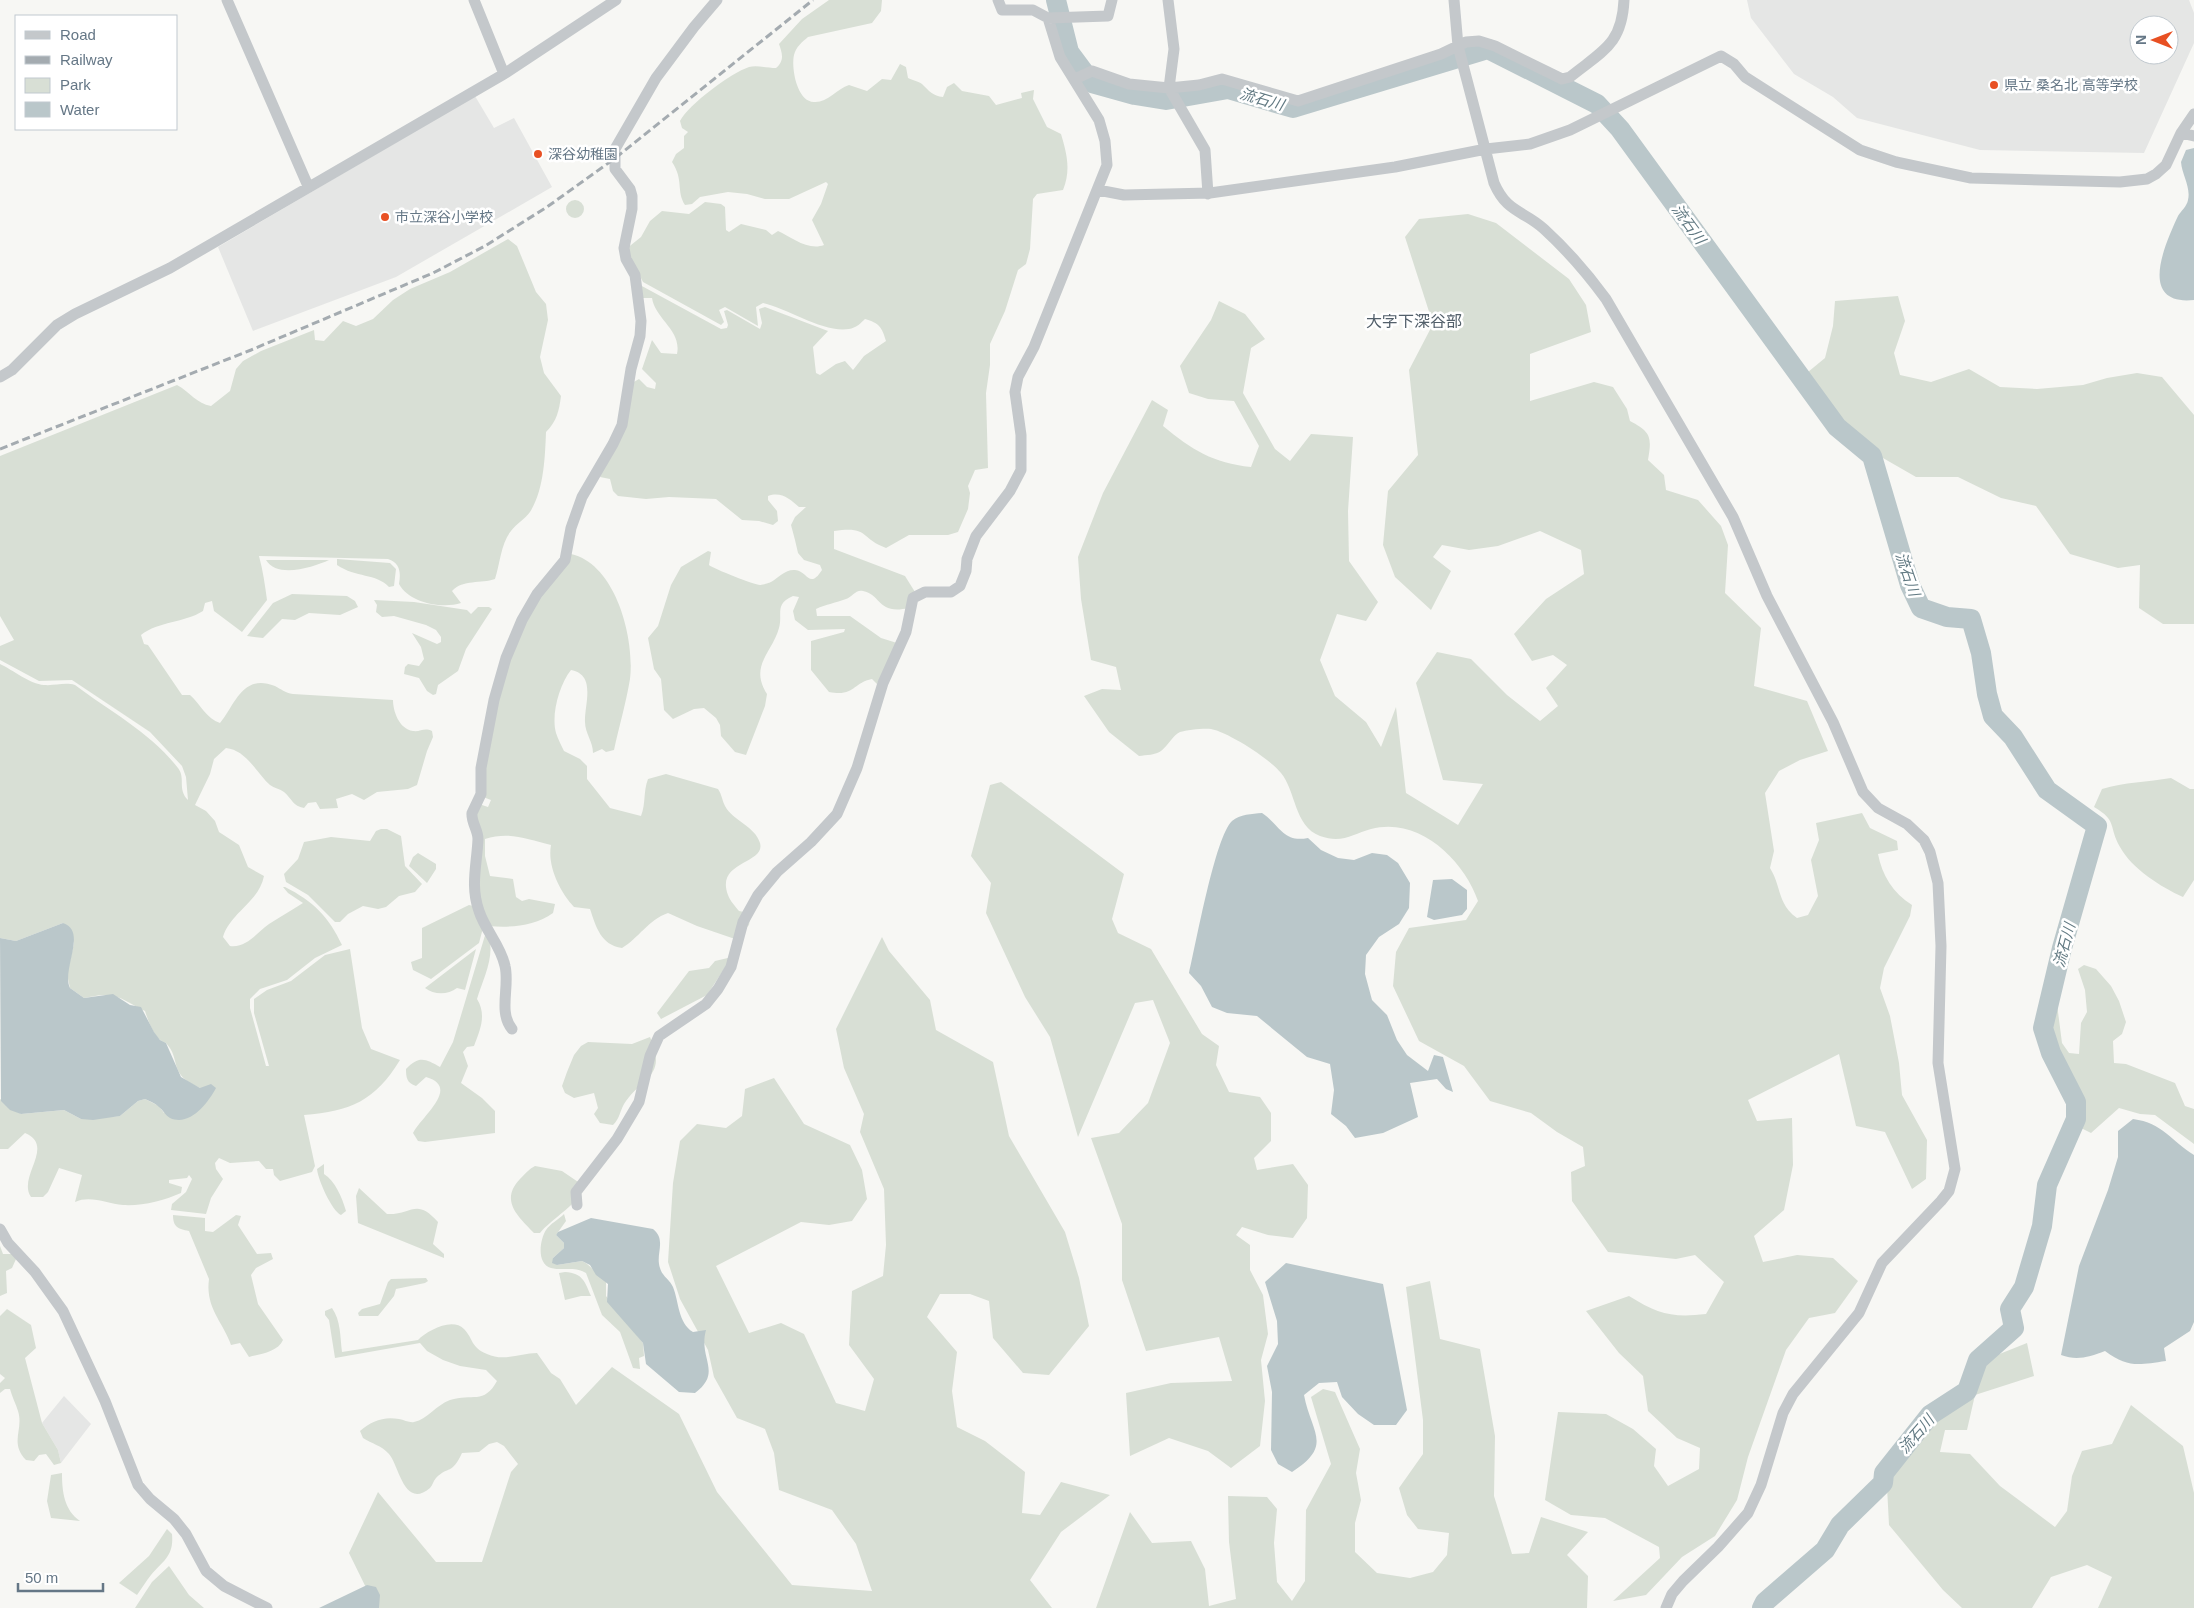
<svg xmlns="http://www.w3.org/2000/svg" width="2194" height="1608" font-family="Arial,'Noto Sans JP',sans-serif">
  <rect width="100%" height="100%" fill="#f7f7f4"/>
  <path fill="#e5e6e5" fill-rule="evenodd" d="M1747 0H2189L2194 13V43L2144 153 1980 150 1857 118 1833 97 1794 74 1751 18ZM2139 25H2169V55H2139Z
    M475 96 494 128 514 118 552 187 396 277 253 331 218 247Z
    M64 1396 91 1424 61 1463 58 1450 42 1423Z"/>
  <path fill="#d8dfd5" d="M829 0H882L881 11 872 23 808 37C802 42 796 47 794 55 791 68 797 102 814 102 827 103 837 89 849 85L867 91 882 79 891 80 900 64 906 67 908 78C912 80 920 82 922 84 929 91 933 96 943 97L947 87 954 83 962 91 989 96 996 105 1022 98 1021 93 1034 90 1033 99 1047 127 1061 134C1067 154 1071 170 1063 190L1037 194 1033 199 1030 249 1026 264 1018 270 1005 311 990 344V365L986 393 988 468 975 470 968 486 970 493 968 509 958 532 948 535H909L886 548C859 538 870 526 834 531V549L905 576 915 592 909 608C877 615 882 595 863 591 856 589 852 597 846 599 836 603 826 604 816 609L817 616H850L881 638 897 643 877 684 872 679C852 683 855 697 829 692L811 670V641L844 632 845 629 808 630 795 620 793 611 799 597 793 596C774 604 783 614 779 628 772 653 749 666 767 694L765 706 746 755 735 752 721 736 720 725 716 718 704 708 694 709 673 719 664 710 661 679 654 669 648 638 658 626 671 585 681 567 708 551 711 552 709 565C714 569 755 585 760 585 762 585 769 583 771 582 778 578 786 569 795 570 808 571 809 590 822 570L820 565 804 560 798 553 795 540 791 525 795 517 806 507H799C790 499 781 491 768 496V500L777 511 778 521 773 525 759 521 742 520 716 499 669 497 646 499 618 496 613 491 610 479 600 477 632 383 639 379 647 387 655 389 656 383 642 369 652 340 661 353 677 354C682 330 655 319 652 298H640V285L721 329 727 328 728 325 724 311 727 310 760 329 762 323 759 309 765 307 828 331 813 347 816 373 820 375 836 364 845 361 853 370 864 356 886 341C882 327 879 323 865 319 861 323 856 328 849 329 823 333 789 309 763 303L756 307 758 326 725 307 719 310 724 322 721 325 643 282 626 249 641 237 650 221 662 211 689 214 705 202 721 204 725 207 726 230 729 232 741 224 766 230 772 235 778 231C791 237 808 251 824 245L812 220 821 204 828 184 826 182 789 199H765L747 194 728 192 700 197 692 204 685 205C676 191 684 180 672 162L676 154 684 148V136L688 132 682 128 680 121C689 104 731 73 749 67 757 65 768 68 776 68 785 60 782 53 779 44L802 19Z
    M566 209a9 9 0 1 1 18 0a9 9 0 1 1-18 0Z
    M1468 214 1496 223 1569 279 1586 305 1591 332 1530 354V401L1594 382 1613 387 1627 409 1630 421C1651 432 1652 437 1648 460L1664 475 1666 490 1698 500 1721 526 1728 545 1725 593 1761 628 1754 686 1807 701 1828 751 1800 760 1779 771 1765 793 1774 851 1770 868C1782 888 1777 903 1797 918L1808 915 1818 896 1811 860 1819 840 1816 823 1862 813 1870 828 1897 841 1898 850 1878 854C1882 875 1893 893 1912 905L1910 916 1884 968 1880 988 1890 1016 1899 1063 1902 1095 1927 1140 1926 1179 1912 1189 1885 1132 1856 1126 1839 1054 1748 1100 1757 1121 1792 1118 1793 1165 1784 1210 1754 1236 1763 1262 1797 1255 1833 1258 1858 1281 1835 1313 1809 1318 1786 1350 1748 1457 1737 1500 1715 1536 1682 1557 1646 1595 1613 1601 1660 1558 1659 1547 1605 1518 1571 1515 1545 1500 1558 1412 1606 1414 1633 1429 1656 1449 1654 1466 1668 1486 1699 1469 1700 1448 1677 1438 1648 1411 1643 1376 1619 1353 1586 1311 1629 1296C1658 1314 1672 1318 1706 1314L1724 1282 1695 1255 1676 1259 1608 1252 1572 1201 1571 1172 1585 1166 1583 1147 1557 1132 1531 1113 1490 1101 1464 1066 1419 1041 1393 986 1396 952 1409 928 1466 920 1478 901C1464 860 1419 816 1371 829 1353 834 1342 844 1320 836 1294 826 1296 791 1281 773 1270 759 1228 732 1211 729 1204 728 1187 730 1180 732 1173 735 1168 746 1161 751 1156 755 1146 755 1139 756L1109 732 1084 696 1102 689 1121 690 1116 667 1091 660 1081 599 1078 557 1103 493 1152 400 1168 410 1163 426C1192 450 1213 463 1251 467L1259 446 1234 401 1208 399 1189 393 1180 366 1211 320 1219 301 1245 314 1265 339 1251 348 1243 393 1275 449 1290 461 1311 434 1353 437 1348 511 1349 561 1378 602 1366 621 1337 614 1320 660 1335 696 1366 722 1381 747 1396 707 1406 793 1458 825 1483 784 1443 780 1416 683 1437 652 1471 659 1507 695 1540 721 1558 706 1546 688 1567 665 1553 655 1532 661 1514 634 1546 599 1584 574 1581 550 1540 531 1498 546 1469 550 1442 545 1433 557 1451 571 1431 610 1395 577 1383 545 1388 491 1418 455 1409 370 1433 324 1405 237 1419 219Z
    M508 239 517 246 536 292 546 304 548 320 540 357 544 373 561 396C559 411 557 421 546 432 545 457 544 490 530 512 525 519 516 524 511 531 501 543 500 564 495 579 481 584 463 579 452 591L461 603C442 609 409 603 399 584 401 572 400 563 388 559L259 556C263 571 265 585 267 600L242 632 214 611 212 601 205 603 203 611C184 623 159 621 141 635L144 644 148 645 182 695H190C200 704 207 719 220 723 235 705 242 673 275 686 281 689 285 693 293 694L393 700C393 711 399 729 413 731 421 732 424 727 432 731L433 737 427 751 417 785 408 789 377 792 364 800 352 794 336 799 338 808 320 809 316 802 308 803 304 808C293 806 292 799 284 792 280 789 274 788 270 785 256 772 246 750 226 748L214 759 210 774 195 805 206 811 215 821 219 832 239 845 248 867 264 876C259 902 231 912 223 937L230 946C247 948 256 933 269 924 280 917 292 910 303 903L288 893 283 887H285C313 901 329 917 342 945L315 958 287 980 260 989 250 999V1008L266 1066H269L254 1013V999L267 990 291 981 325 955 350 949 362 1028 371 1049 400 1060C375 1101 351 1111 304 1115L315 1166 312 1172 280 1181 274 1175 273 1169H266L259 1161 230 1163 219 1158 215 1163 216 1169 223 1179 211 1198 206 1214 171 1210 172 1204 186 1192 192 1179 189 1175 187 1178 169 1180V1183L182 1187 181 1193C163 1201 143 1206 123 1205 107 1204 91 1195 75 1202L82 1175 59 1168 48 1192 43 1197H31C17 1177 56 1146 25 1133L8 1149H0V1099L21 1114 64 1110 81 1119 120 1116 138 1101 145 1099 159 1106 164 1113 200 1088C167 1074 182 1060 166 1043 164 1042 161 1041 159 1039 152 1032 148 1020 145 1011 132 1005 119 994 104 995 97 995 91 997 84 998L70 988 67 974 74 943 63 923 16 941 0 938V664C13 670 30 684 44 685 55 686 64 682 75 685 111 712 151 733 178 768 186 778 177 789 188 800L186 777 182 766 150 732 72 680 39 681 0 660V646L14 640 0 616V456L177 385C190 392 197 404 211 406L230 391 236 369 243 361 261 351 314 330 315 340 324 341 343 321 356 326 373 319 393 300 410 289 450 272Z
    M1898 296 1905 321 1894 353 1900 375 1931 382 1969 369 2000 387 2037 389 2083 385 2107 378 2137 373 2162 377 2194 415V624H2163L2139 608 2140 565 2118 568 2070 554 2036 506 2001 498 1958 477H1916L1876 454 1838 423 1813 387 1808 372 1825 358 1833 326 1835 301Z
    M571 554C616 564 635 639 630 679 626 703 619 727 614 750L606 752 602 749 593 753C593 742 585 733 585 722 584 705 597 675 571 670 559 685 551 715 556 733 558 739 561 745 564 751L580 759 587 766V779L610 808 641 816C646 803 643 792 648 779L666 774 718 789C722 795 722 800 725 806 733 821 755 826 760 843 766 864 715 861 728 895 730 901 736 907 739 911L744 912 750 918 749 925 735 939 697 926 668 913C648 920 639 938 622 948 601 945 596 927 590 909L574 907C560 892 547 866 551 845 527 839 509 831 485 839V856L490 876 513 879 516 897 522 901 529 899 555 904 553 913C535 926 511 928 489 926L477 900 476 809 479 804 488 807 491 800 483 797C484 738 498 677 522 623 531 603 557 573 571 554Z
    M337 559 390 563 396 569 394 586 389 587C376 573 356 578 337 565Z
    M266 560H329C314 567 277 579 266 560Z
    M292 594 347 596 355 601 358 607 340 615 309 613 295 620 282 619 263 638 247 636 273 603Z
    M374 600 414 602 467 610 471 614 478 607H489L492 609 466 649 458 671 438 685 436 694 433 695 427 691 419 678 404 674 405 667 408 664 419 666 424 659 421 647 412 633 437 644 441 642V637L436 630 426 625 394 616 382 617 376 612 377 605Z
    M2171 778 2190 789H2194V880L2183 897C2161 887 2132 869 2120 847 2108 826 2118 821 2094 807L2102 789C2124 782 2148 782 2171 778Z
    M1001 782 1124 874 1112 919 1118 933 1151 949 1202 1034 1219 1046 1216 1065 1229 1092 1260 1097 1271 1113V1141L1254 1158 1257 1170 1293 1164 1308 1185 1307 1218 1293 1238 1268 1235 1242 1227 1236 1235 1250 1245V1270L1263 1295 1268 1334 1261 1360 1265 1401 1260 1446 1231 1468 1208 1451 1169 1438 1130 1456 1126 1393 1171 1383 1232 1381 1219 1337 1146 1351 1122 1280V1224L1091 1138 1119 1133 1148 1103 1170 1043 1153 1000 1135 1003 1078 1137 1050 1037 1025 997 986 913 991 883 971 856 990 785Z
    M381 829H387L401 836 405 866 422 884 415 892 399 896 386 907 378 909 363 906 348 914 340 922H335L308 895 286 882 284 874 298 859 304 842 331 837 370 841 376 831Z
    M418 853 436 864V869L427 883 409 866 413 857Z
    M469 905 473 906 483 928 479 943 431 979 413 970 411 962 422 958V928Z
    M486 932C498 951 483 979 477 999 487 1015 480 1030 474 1046L467 1047 463 1052 468 1066 461 1083 482 1098 495 1111V1133L425 1142 418 1141 413 1133C422 1116 461 1087 426 1077L416 1086C407 1083 406 1078 406 1069 419 1055 426 1059 440 1067L453 1042Z
    M882 937 889 951 930 1000 936 1030 993 1062 1009 1136 1065 1232 1079 1278 1089 1326 1049 1375 1023 1373 993 1338 989 1301 970 1294H940L927 1317 957 1352 952 1391 957 1427 985 1441 1025 1472 1022 1513 1040 1515 1061 1482 1110 1495 1061 1532 1030 1580 1052 1608H376L349 1553 378 1492 436 1562H482L511 1472 518 1464 504 1446 497 1442 489 1444 479 1452 462 1453C451 1476 449 1465 436 1478 433 1481 433 1485 430 1488 404 1510 399 1465 389 1454 381 1445 372 1444 363 1438L360 1431C371 1421 384 1416 399 1419 404 1420 410 1423 414 1422 428 1419 436 1405 450 1400 472 1393 484 1405 497 1381L486 1370 460 1366 443 1360 427 1351 420 1343 335 1358 329 1320 325 1315V1311L332 1308C341 1321 340 1336 342 1352L418 1340C427 1331 452 1317 464 1329 473 1338 471 1348 487 1354 504 1362 520 1353 537 1353L551 1373 560 1379 576 1405 612 1367 679 1414 717 1492 792 1585 872 1591 856 1544 832 1510 779 1490 774 1453 765 1429 737 1418 714 1377 708 1350 680 1299 668 1262 673 1183 680 1141 697 1124 726 1128 742 1116 745 1089 774 1078 804 1124 850 1145 862 1170 867 1199 852 1221 829 1225 801 1222 716 1266 749 1333 781 1323 804 1334 836 1403 865 1411 874 1379 849 1345 852 1291 883 1276 886 1245 884 1189 860 1132 864 1114 844 1068 836 1029Z
    M476 949 465 990 457 988C448 995 434 995 425 988Z
    M732 957 707 995 661 1019 657 1013 689 971 709 968 715 961Z
    M2084 965 2096 969 2111 986 2119 1001 2126 1022 2122 1034 2113 1041 2114 1063 2126 1064 2175 1083 2185 1106 2194 1109V1144L2155 1115 2140 1114 2119 1108 2091 1133 2081 1128 2077 1111 2060 1080 2044 1027 2047 1015 2057 1004 2062 1043 2069 1053 2079 1054 2081 1023 2087 1012 2085 990 2078 969Z
    M650 1037C667 1076 644 1076 626 1101 620 1109 620 1119 613 1125L600 1123 594 1114 598 1108 594 1093 574 1098 565 1093 562 1086 567 1072 574 1055 581 1046 588 1042 632 1044Z
    M324 1164V1174C335 1181 342 1197 346 1211L341 1215C332 1211 318 1180 317 1169Z
    M535 1166 562 1171 584 1186C585 1199 549 1221 540 1233H534C519 1217 499 1201 520 1179 525 1174 529 1169 535 1166Z
    M359 1188 387 1214C412 1215 416 1197 438 1222L433 1244 444 1254V1258L358 1223 356 1196Z
    M564 1214 566 1221 556 1235 564 1243V1248L553 1258 557 1265 582 1261C593 1266 596 1276 606 1281V1296L643 1343 644 1356 639 1358 640 1369 633 1368 620 1332 602 1315 586 1273C575 1266 563 1271 551 1268 536 1264 540 1239 546 1230 550 1224 559 1219 564 1214Z
    M173 1215 205 1218V1231L213 1232 236 1215 241 1216 238 1225 257 1254 271 1253 273 1259 256 1268 251 1275 258 1304 283 1340C278 1352 260 1354 249 1357L240 1343 231 1345C223 1322 205 1308 209 1279L189 1231C178 1229 173 1227 173 1215Z
    M0 1246 3 1254H14L16 1259 12 1268 6 1271 7 1293 0 1296Z
    M565 1272C583 1273 585 1282 591 1296H581L565 1300 559 1273Z
    M426 1278 428 1281 425 1283 396 1289 394 1296 378 1316H359L358 1313 362 1309 380 1304 388 1282 391 1279Z
    M1430 1281 1440 1339 1480 1349 1495 1436 1494 1496 1512 1554 1529 1553 1541 1517 1588 1532 1567 1555 1588 1576 1587 1608H1096L1130 1512 1152 1543 1191 1541 1205 1569 1209 1606 1236 1599 1229 1542 1228 1496 1267 1497 1277 1509 1274 1543 1277 1582 1292 1601 1305 1581 1306 1510 1331 1464 1311 1397 1323 1389 1335 1392 1360 1449 1356 1473 1361 1500 1355 1523V1552L1377 1573 1410 1578 1433 1572 1447 1555 1449 1533 1418 1529 1407 1515 1399 1488 1423 1454V1420L1406 1287Z
    M7 1309 31 1325 36 1348 25 1358 42 1423 58 1450 61 1463 54 1465 46 1454 39 1455 34 1461 26 1460C9 1442 24 1430 18 1411 16 1404 12 1397 10 1389H5L0 1393V1383L5 1378 0 1374V1316Z
    M2027 1343 2034 1376 1975 1395 1967 1430H1945L1940 1452 1970 1454 2000 1486 2055 1527 2067 1511 2072 1476 2082 1451 2112 1444 2131 1405 2183 1446 2194 1493V1608H2098L2112 1577 2087 1565 2051 1577 2032 1608H1962L1943 1590 1889 1525 1887 1487 1928 1413 1959 1394 1972 1365Z
    M62 1473C62 1491 64 1510 80 1521L51 1518 47 1501 51 1475Z
    M167 1529 172 1534C174 1556 164 1560 151 1575 146 1581 142 1588 137 1595L119 1583 149 1556Z
    M169 1566 189 1595 204 1608H135L152 1582Z"/>
  <path fill="#bac7ca" d="M2194 148V300C2137 306 2165 244 2178 216 2181 211 2187 206 2188 200 2191 187 2182 175 2181 162L2186 150Z
    M1262 813C1280 825 1283 843 1308 838L1321 850 1338 858 1354 860 1372 853 1387 855 1398 863 1410 883 1409 908 1399 924 1379 937 1366 955 1365 974 1372 1000 1387 1015 1397 1040 1407 1055 1428 1071 1434 1055 1443 1057 1453 1092 1446 1089 1437 1079 1410 1083 1418 1117 1383 1133 1355 1138 1346 1126 1331 1114 1334 1090 1330 1064 1307 1057 1257 1016 1227 1013 1212 1007 1201 986 1189 973C1196 944 1215 837 1232 821 1240 814 1252 814 1262 813Z
    M1452 879 1467 890V909L1462 915 1434 920 1427 917 1433 880Z
    M63 923C88 931 61 970 70 988L84 998 113 994 130 1005 141 1007 154 1032 160 1040 166 1043 181 1077 200 1088 211 1084 216 1088C208 1103 190 1127 170 1118 165 1115 163 1110 159 1107 155 1103 149 1101 145 1099L138 1101 120 1116 93 1120 81 1119 64 1110 21 1114 10 1110 1 1101 0 938 16 941Z
    M2133 1119C2163 1123 2171 1141 2194 1155V1322L2190 1331 2164 1348 2166 1361C2138 1365 2128 1368 2105 1351 2089 1357 2077 1361 2061 1355L2079 1266 2108 1190 2118 1157V1131Z
    M591 1218 653 1229C667 1240 655 1254 660 1268 662 1276 670 1280 673 1287 679 1302 678 1323 693 1332L706 1330C698 1359 723 1372 695 1393L679 1392 646 1364 643 1343 607 1302 608 1284 596 1275 590 1265 582 1261 557 1265 552 1263 553 1258 564 1248V1243L556 1235 558 1232Z
    M1286 1263 1383 1284 1407 1410 1396 1425H1374L1358 1414 1342 1397 1337 1382 1319 1383 1304 1395C1311 1433 1334 1445 1292 1472L1278 1464 1271 1450 1272 1392 1267 1366 1278 1344 1277 1321 1265 1282Z
    M367 1585 376 1587 380 1595 379 1608H319Z"/>
  <g fill="none" stroke-linecap="round" stroke-linejoin="round">
    <path stroke="#bac7ca" stroke-width="20" d="M1056 0 1069 52 1092 83 1135 95 1166 100 1228 89 1293 108 1488 49 1597 104 1620 129 1837 427 1872 456 1910 585 1921 608 1947 617 1971 619 1981 653 1987 694 1993 716 2013 737 2047 790 2097 826 2062 948 2043 1028 2051 1053 2076 1102V1119L2047 1185 2042 1226 2024 1287 2010 1309 2014 1328 1978 1360 1967 1391 1930 1415 1884 1473 1883 1483 1840 1525 1825 1550 1765 1602 1762 1608"/>
    <path stroke="#c4c8cb" stroke-width="11" d="M227 0 308 186
      M474 0 504 74
      M1168 0 1174 49 1169 88 1205 150 1208 194
      M1454 0 1458 46 1494 183C1507 213 1523 210 1544 229 1567 250 1587 273 1606 299L1733 517 1767 596 1833 722 1863 792 1878 808 1907 824 1924 840 1930 852 1938 883 1941 946 1938 1063 1955 1169 1949 1191 1941 1201 1882 1263 1859 1313 1793 1394 1783 1413 1761 1485 1748 1513 1718 1547 1683 1581 1672 1594 1666 1608
      M1048 18 1108 16 1112 0
      M1075 79 1092 71 1129 84 1169 88 1199 85 1222 79 1298 101 1441 54 1466 42 1479 41 1495 46 1562 79 1570 77C1602 51 1622 45 1624 0
      M2181 133 2194 136
      M1098 190 1124 195 1210 193 1395 167 1486 149 1530 144 1570 130 1721 56 1734 64 1745 77 1860 150 1896 162 1971 178 2120 182 2147 179 2156 174 2166 165 2181 133 2194 114
      M0 377 12 370 57 325 75 314 170 268 504 74 616 0
      M512 1029C498 1012 510 986 505 966 501 946 485 930 479 911 470 886 477 864 478 839 478 830 471 822 472 813L481 794V768L494 700 506 658 522 620 537 594 565 560 571 528 582 497 613 444 622 425 631 369 640 336 641 321 635 275 626 259 624 248 632 209V196L630 189 615 169V149L656 78 694 27 717 0
      M577 1205 576 1192 617 1139 639 1102 650 1056 659 1036 706 1004 718 989 731 967 743 922 758 895 777 872 811 842 837 814 857 768 883 683 906 632 913 598 925 592H951L960 586 966 571 967 559 976 536 1010 491 1021 470V435L1015 392 1018 377 1034 347 1107 165 1105 141 1099 120 1060 57 1048 18 1033 10H1002L998 0
      M0 1229 8 1243 35 1272 63 1311 105 1401 138 1485 150 1499 174 1519 186 1534 206 1571 224 1586 267 1608"/>
    <path stroke="#a4abb0" stroke-width="3" stroke-dasharray="8 4" stroke-linecap="butt" d="M0 449 251 350 433 273 485 246 547 207 614 159 813 0"/>
  </g>
  <g fill="#e85023" stroke="#fff" stroke-width="2">
    <circle cx="1994" cy="85" r="5"/>
    <circle cx="538" cy="154" r="5"/>
    <circle cx="385" cy="217" r="5"/>
  </g>
  <g text-anchor="middle" dominant-baseline="central" stroke-width="5" stroke-linejoin="round" paint-order="stroke">
    <g font-size="14" fill="#657786" stroke="#fff" text-anchor="start">
      <text x="2004" y="85">県立 桑名北 高等学校</text>
      <text x="548" y="154">深谷幼稚園</text>
      <text x="395" y="217">市立深谷小学校</text>
    </g>
    <g font-size="15" font-style="italic" fill="#617982" stroke="#fff">
      <text transform="translate(1262 99) rotate(16)">流石川</text>
      <text transform="translate(1689 224) rotate(54)">流石川</text>
      <text transform="translate(1908 574) rotate(71)">流石川</text>
      <text transform="translate(2064 945) rotate(-75)">流石川</text>
      <text transform="translate(1916 1434) rotate(-49)">流石川</text>
    </g>
    <g font-size="16" fill="#53606b" stroke="#fff">
      <text x="1414" y="321">大字下深谷部</text>
    </g>
  </g>
  <rect x="15" y="15" width="162" height="115" fill="#ffffff" stroke="#c1c9cf"/>
  <rect x="25" y="31" width="25" height="8" fill="#c4c8cb" stroke="#c1c9cf"/>
  <text x="60" y="40" font-size="15" fill="#657786">Road</text>
  <rect x="25" y="56" width="25" height="8" fill="#a4abb0" stroke="#c1c9cf"/>
  <text x="60" y="65" font-size="15" fill="#657786">Railway</text>
  <rect x="25" y="78" width="25" height="15" fill="#d8dfd5" stroke="#c1c9cf"/>
  <text x="60" y="90" font-size="15" fill="#657786">Park</text>
  <rect x="25" y="102" width="25" height="15" fill="#bac7ca" stroke="#c1c9cf"/>
  <text x="60" y="115" font-size="15" fill="#657786">Water</text>
  <g transform="translate(2154 40) rotate(270)"><circle r="24" fill="#ffffff" stroke="#c1c9cf"/>
  <path d="M0-4L9 19L0 12L-9 19Z" fill="#e85023"/>
  <text y="-8" font-size="14" font-weight="bold" text-anchor="middle" fill="#657786">N</text>
  </g>
  <path d="M18 1583v8h85v-8" fill="none" stroke="#657786" stroke-width="2.5"/>
  <text x="25" y="1583" font-size="15" fill="#657786" stroke="#ffffff" stroke-width="4" paint-order="stroke">50 m</text>
</svg>
